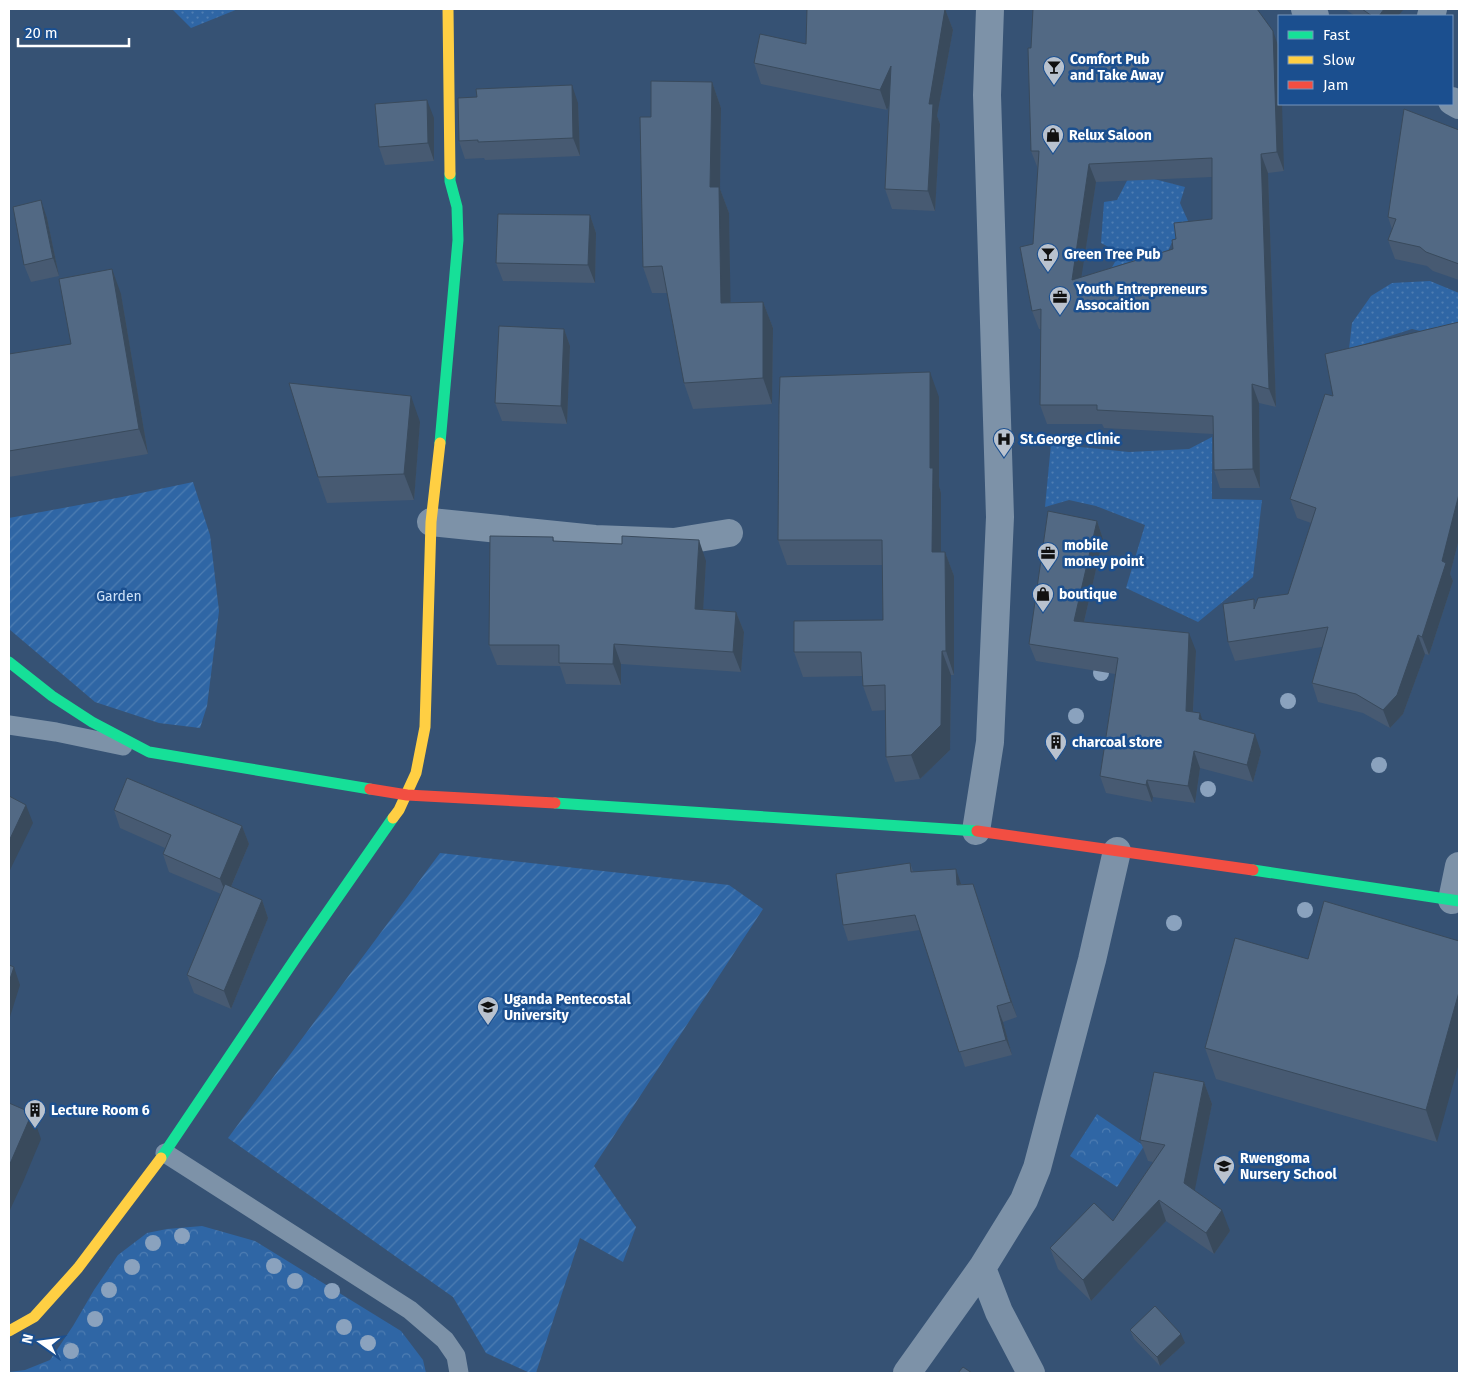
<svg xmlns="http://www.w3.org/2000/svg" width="1468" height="1382" font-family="'Fira Sans',sans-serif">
  <defs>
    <pattern id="grass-dots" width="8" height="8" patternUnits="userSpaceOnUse" patternTransform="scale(1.25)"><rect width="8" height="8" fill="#2f66a5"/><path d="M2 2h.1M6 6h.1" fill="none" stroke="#4e7db2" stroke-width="1.8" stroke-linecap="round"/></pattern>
    <pattern id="forest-crowns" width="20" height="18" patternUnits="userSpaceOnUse" patternTransform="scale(1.25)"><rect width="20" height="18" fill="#2f66a5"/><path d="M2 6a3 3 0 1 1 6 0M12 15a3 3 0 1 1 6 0" fill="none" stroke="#4e7db2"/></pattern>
    <pattern id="garden-furrows" width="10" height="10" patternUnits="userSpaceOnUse" patternTransform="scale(1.25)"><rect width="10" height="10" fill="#2f66a5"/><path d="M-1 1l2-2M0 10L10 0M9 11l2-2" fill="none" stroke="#4e7db2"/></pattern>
  </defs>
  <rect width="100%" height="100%" fill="#365274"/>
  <path fill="url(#grass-dots)" d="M172 9H238L191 28Z
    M1131 173 1185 187 1180 203 1188 221 1185 236 1172 242 1161 268 1111 269 1120 253 1101 243 1104 202 1117 200Z
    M1430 281 1459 293V340L1412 329 1349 349 1352 323 1371 296 1392 283Z
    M1212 437V499L1262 500 1253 577 1198 622 1126 588 1145 525 1096 506 1069 500 1045 507 1051 444 1129 452 1189 449Z"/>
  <path fill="url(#forest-crowns)" d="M1097 1114 1144 1146 1117 1187 1070 1156Z
    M202 1226 255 1241 401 1331 423 1360 426 1373H9V1372L25 1370 50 1360 73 1326 94 1290 118 1255 147 1233 167 1229Z"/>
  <path fill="url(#garden-furrows)" d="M193 482 210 535 219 611 207 706 200 728 159 723 95 702 9 629V518L122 497Z
    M440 853 729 885 763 909 594 1166 636 1227 623 1262 580 1238 536 1373H530L486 1353 453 1297 228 1138Z"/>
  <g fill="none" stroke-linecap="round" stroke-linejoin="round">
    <path stroke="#7d92a8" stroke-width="19" d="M9 725 56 732 123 746
      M165 1153 410 1310 445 1340 456 1356 459 1373"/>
    <path stroke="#7d92a8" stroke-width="28" d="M1305 9 1315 16
      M1431 16 1433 9
      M1452 101 1459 105
      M431 522 595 539 674 542 729 533
      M976 831 990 742 1000 517 987 95 990 9
      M1452 900 1459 866
      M982 1268 999 1312 1031 1373
      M907 1373 982 1268 1024 1200 1037 1168 1092 960 1117 851"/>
    <path stroke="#16e098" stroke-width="11" d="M440 443 458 240 457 207 450 181V174
      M9 662 52 696 92 722 149 752 370 789
      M555 803 977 831
      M1253 870 1459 901
      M161 1158 299 953 393 818"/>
    <path stroke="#ffcf43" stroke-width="11" d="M448 9 450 174
      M393 818 399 810 416 773 425 727 431 522 440 443
      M9 1331 34 1317 78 1268 161 1158"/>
    <path stroke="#f24e42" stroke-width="11" d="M370 789 407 795 555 803
      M977 831 1253 870"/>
  </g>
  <g fill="#8aa2be">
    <circle cx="1101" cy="673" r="8"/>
    <circle cx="1288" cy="701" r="8"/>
    <circle cx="1076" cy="716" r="8"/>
    <circle cx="1379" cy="765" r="8"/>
    <circle cx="1208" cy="789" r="8"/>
    <circle cx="1305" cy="910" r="8"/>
    <circle cx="1174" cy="923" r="8"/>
    <circle cx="182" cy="1236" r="8"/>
    <circle cx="153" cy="1243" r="8"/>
    <circle cx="274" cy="1266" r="8"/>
    <circle cx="132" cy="1267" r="8"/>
    <circle cx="295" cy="1281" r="8"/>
    <circle cx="109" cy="1290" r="8"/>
    <circle cx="332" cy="1291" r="8"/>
    <circle cx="95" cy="1319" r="8"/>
    <circle cx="344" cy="1327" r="8"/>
    <circle cx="368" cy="1343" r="8"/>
    <circle cx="71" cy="1351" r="8"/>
  </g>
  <path fill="#475a72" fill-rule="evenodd" d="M945 9 953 30 937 116 940 124 935 211 892 209 885 189 889 106 887 110 761 84 754 63 806 44Z
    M1257 9 1284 171 1268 173 1276 407 1259 403 1260 488H1220L1214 470 1213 434 1104 428 1102 424H1047L1040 405 1041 329H1039L1032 311 1033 244 1038 169 1031 151ZM1212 177V219L1176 239 1173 249 1081 277 1096 182Z
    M1345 9H1404L1398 16H1355Z
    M712 82 721 108 720 189 729 213 730 303 763 302 773 328 772 404 693 409 684 383 667 293H652L643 267 651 117Z
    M578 103 580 156 485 160 484 158 465 159 459 141Z
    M434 118V161L385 165 379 147Z
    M1459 130V280L1433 271 1427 266 1395 259 1388 240 1392 229 1388 217Z
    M590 215 596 233 595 283 503 281 496 263Z
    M47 218 59 276 31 282 24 265Z
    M121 294 148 454 9 477V354L71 344Z
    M1459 322V539L1450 574 1453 581 1429 655 1425 654 1403 714 1390 728 1363 713 1318 702 1312 683 1322 647 1235 661 1228 642 1254 599 1256 604 1288 594 1311 523 1297 518 1290 499 1333 396Z
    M564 329 570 346 567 424 502 421 495 403Z
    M939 397V486L941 493V552H945L954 576V675H951L950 750 920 779 895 782 886 757V710L872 711 863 686V676L803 677 794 652 883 620 882 565H787L778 540Z
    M420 422 414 500 327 503 318 477Z
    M1097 521 1103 539 1084 622 1196 651 1193 712 1200 713 1202 720 1261 752 1253 782 1200 768 1195 803 1153 797 1152 802 1106 793 1100 776 1115 674 1036 661 1029 644Z
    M553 537 554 541 706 561 703 609 736 612 744 632 741 672 621 664V685L566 684 560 666 497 665 489 645Z
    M114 810 242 826 249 844 231 887 262 900 268 918 231 1009 194 993 187 975 221 894 169 872 163 854 165 848 120 828Z
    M910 863 913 871 961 884H973L1017 1017 1003 1022 1012 1055 965 1067 920 930 848 941 843 925Z
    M1459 941 1437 1142 1216 1079 1205 1048Z
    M1204 1082 1212 1104 1194 1190 1230 1231 1214 1254 1166 1221 1091 1301 1058 1269 1050 1248 1113 1221 1153 1162 1148 1161 1140 1140Z
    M1130 1330 1185 1343 1160 1366 1134 1339Z"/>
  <path fill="#394a5c" d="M937 9H945V12V9L953 30 937 116 940 124 935 211 928 191 929 104Z
    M1384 9H1404L1398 16H1379Z
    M1273 31 1279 48V104H1282L1284 171 1277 152Z
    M891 66 898 86 887 110 880 90Z
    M712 82 721 108 720 189 729 213 731 329 721 303 710 187Z
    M572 85 578 103 580 156 573 138Z
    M427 100 434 118V161L428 143Z
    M1261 154 1268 173 1276 407 1269 389Z
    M1089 164 1096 182 1078 299 1072 280Z
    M41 200 47 218 59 276 53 258Z
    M590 215 596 233 595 283 588 265Z
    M112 269 121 294 148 454 139 429Z
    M763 302 773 328 772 404 763 378Z
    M564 329 570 346 567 424 561 406Z
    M930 372 939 397V486L941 493V577L932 552 930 468Z
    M1252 384 1259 403 1260 488 1253 469Z
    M411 396 420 422 414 500 404 474Z
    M1459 494V539L1450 574 1453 581 1429 655 1422 637Z
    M1097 521 1103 539 1080 639 1074 621Z
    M699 540 706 561 702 629 695 609Z
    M945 552 954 576V675L946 651Z
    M736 612 744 632 741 672 733 652Z
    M1189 633 1196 651 1192 728 1186 711Z
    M1418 635 1425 654 1403 714 1390 728 1383 710Z
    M614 644 621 664V685L613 664Z
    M942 651 951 675 950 750 920 779 911 755Z
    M1200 713 1206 730 1199 719Z
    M1255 734 1261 752 1253 782 1247 765Z
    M1194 751 1200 768 1195 803 1188 786Z
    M1147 780 1153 797 1152 802 1146 785Z
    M26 805 33 823 9 872V841Z
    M242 826 249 844 227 896 220 879Z
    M956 869 961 884 957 885Z
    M973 884 978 900 1017 1017 1011 1002Z
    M262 900 268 918 231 1009 224 991Z
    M14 967 20 985 9 1020V982Z
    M1459 992V1063L1437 1142 1426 1110Z
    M997 1006 1003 1022 1012 1055 1006 1040Z
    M1204 1082 1212 1104 1192 1204 1184 1183Z
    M32 1113 41 1139 23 1182 9 1212V1166Z
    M1159 1200 1166 1221 1091 1301 1083 1280Z
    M1222 1210 1230 1231 1214 1254 1206 1233Z
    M1181 1334 1185 1343 1160 1366 1157 1357Z"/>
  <path fill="#526984" stroke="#394a5c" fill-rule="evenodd" d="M807 9H945L929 104H933L928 191 885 189 891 66 880 90 754 63 760 34 806 44Z
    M1033 9H1257L1273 31 1277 152 1261 154 1269 389 1252 384 1253 469 1214 470 1213 416 1097 410V405H1040L1041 309 1032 311 1020 247 1033 244 1039 151H1031L1028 48H1031ZM1212 158V219L1174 223 1176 239 1172 240 1173 249 1072 280 1089 164Z
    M1362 9H1384L1379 16H1372Z
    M651 81 712 82 710 187H719L721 303 763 302V378L684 383 662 266 643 267 640 117H651Z
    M572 85 573 138 478 142V140L459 141 458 98 477 97 476 89Z
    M427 100 428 143 379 147 375 104Z
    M1404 109 1459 130V264L1426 252 1420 247 1388 240 1396 219 1388 217Z
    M41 200 53 258 24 265 13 207Z
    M498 214 590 215 588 265 496 263Z
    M112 269 139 429 9 451V354L71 344 59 279Z
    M1459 322V494L1442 561 1446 563 1422 637 1418 635 1397 695 1383 710 1356 694 1312 683 1328 627 1228 642 1223 604 1254 599V609L1258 598 1288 594 1316 508 1290 499 1325 394 1333 396 1325 354Z
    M499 326 564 329 561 406 495 403Z
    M930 372V468H933L932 552H945L946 651H942L941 725 911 755 886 757 885 685 863 686 861 652H794V621L883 620 882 540H778L779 405 780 377Z
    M289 383 411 396 404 474 318 477Z
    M1048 511 1097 521 1074 621 1189 633 1186 711 1200 713 1199 719 1255 734 1247 765 1194 751 1188 786 1147 780 1146 785 1100 776 1118 658 1029 644Z
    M490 536 553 537V541L622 544V536L699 540 695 609 736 612 733 652 614 644 613 664 559 663V645H489Z
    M127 778 242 826 220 879 163 854 171 835 114 810Z
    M9 796 26 805 9 841Z
    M910 863 911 872 956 869 957 885 973 884 1011 1002 997 1006 1006 1040 959 1052 915 915 843 925 836 874Z
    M225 884 262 900 224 991 187 975Z
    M1324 901 1459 941V992L1426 1110 1205 1048 1235 938 1308 959Z
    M9 965 14 967 9 982Z
    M1154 1072 1204 1082 1184 1183 1222 1210 1206 1233 1159 1200 1083 1280 1050 1248 1094 1203 1113 1221 1165 1145 1140 1140Z
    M9 1103 32 1113 9 1166Z
    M1155 1306 1181 1334 1157 1357 1130 1330Z
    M963 1367 972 1373H958Z"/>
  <defs>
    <g id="bar-pin" transform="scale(1.125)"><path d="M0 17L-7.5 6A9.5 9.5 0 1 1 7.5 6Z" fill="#b9c2ce" stroke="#1b4f8f"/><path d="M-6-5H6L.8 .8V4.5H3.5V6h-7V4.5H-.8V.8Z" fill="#111"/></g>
    <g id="shop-pin" transform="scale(1.125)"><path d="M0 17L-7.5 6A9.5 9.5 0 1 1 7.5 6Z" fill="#b9c2ce" stroke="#1b4f8f"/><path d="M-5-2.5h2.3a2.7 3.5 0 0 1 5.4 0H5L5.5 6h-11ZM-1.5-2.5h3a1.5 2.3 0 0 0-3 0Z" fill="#111"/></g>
    <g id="office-pin" transform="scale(1.125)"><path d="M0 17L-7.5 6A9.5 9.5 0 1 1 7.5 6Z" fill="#b9c2ce" stroke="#1b4f8f"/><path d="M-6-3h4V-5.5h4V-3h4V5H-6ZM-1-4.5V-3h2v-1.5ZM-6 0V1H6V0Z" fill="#111"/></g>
    <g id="hospital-pin" transform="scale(1.125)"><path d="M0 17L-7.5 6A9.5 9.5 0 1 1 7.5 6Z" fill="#b9c2ce" stroke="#1b4f8f"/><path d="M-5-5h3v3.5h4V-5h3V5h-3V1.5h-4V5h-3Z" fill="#111"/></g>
    <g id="building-pin" transform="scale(1.125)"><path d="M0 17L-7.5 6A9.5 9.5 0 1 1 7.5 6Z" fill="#b9c2ce" stroke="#1b4f8f"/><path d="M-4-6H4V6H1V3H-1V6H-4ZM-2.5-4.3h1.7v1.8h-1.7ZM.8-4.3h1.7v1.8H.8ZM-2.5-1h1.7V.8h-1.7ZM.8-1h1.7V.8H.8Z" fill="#111"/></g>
    <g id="university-pin" transform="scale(1.125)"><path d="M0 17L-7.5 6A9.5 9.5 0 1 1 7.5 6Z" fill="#b9c2ce" stroke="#1b4f8f"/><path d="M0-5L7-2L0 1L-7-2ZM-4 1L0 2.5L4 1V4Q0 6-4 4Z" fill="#111"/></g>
    <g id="school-pin" transform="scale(1.125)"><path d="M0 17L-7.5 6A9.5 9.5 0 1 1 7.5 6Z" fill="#b9c2ce" stroke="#1b4f8f"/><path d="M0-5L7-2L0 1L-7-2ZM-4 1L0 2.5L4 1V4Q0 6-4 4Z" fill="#111"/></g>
  </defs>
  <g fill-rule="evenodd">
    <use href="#bar-pin" x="1054" y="67"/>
    <use href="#shop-pin" x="1053" y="135"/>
    <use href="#bar-pin" x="1048" y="254"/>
    <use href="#office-pin" x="1060" y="297"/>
    <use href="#hospital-pin" x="1004" y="439"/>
    <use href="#office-pin" x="1048" y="553"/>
    <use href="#shop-pin" x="1043" y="594"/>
    <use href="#building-pin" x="1056" y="742"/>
    <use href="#university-pin" x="488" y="1007"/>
    <use href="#building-pin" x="35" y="1110"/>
    <use href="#school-pin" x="1224" y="1166"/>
  </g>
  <g text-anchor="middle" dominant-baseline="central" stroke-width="5" stroke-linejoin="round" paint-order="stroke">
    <g font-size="14" font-weight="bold" fill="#fff" stroke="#1b4f8f" text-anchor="start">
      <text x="1070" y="59">Comfort Pub<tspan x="1070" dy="16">and Take Away</tspan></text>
      <text x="1069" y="135">Relux Saloon</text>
      <text x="1064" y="254">Green Tree Pub</text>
      <text x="1076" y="289">Youth Entrepreneurs<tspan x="1076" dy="16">Assocaition</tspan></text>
      <text x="1020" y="439">St.George Clinic</text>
      <text x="1064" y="545">mobile<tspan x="1064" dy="16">money point</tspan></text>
      <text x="1059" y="594">boutique</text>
      <text x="1072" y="742">charcoal store</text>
      <text x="504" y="999">Uganda Pentecostal<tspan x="504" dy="16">University</tspan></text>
      <text x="51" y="1110">Lecture Room 6</text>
      <text x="1240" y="1158">Rwengoma<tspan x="1240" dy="16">Nursery School</tspan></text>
    </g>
    <g font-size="14" fill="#cfe3fa" stroke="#1b4f8f">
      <text x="119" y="596">Garden</text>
    </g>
  </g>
  <rect width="1468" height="1382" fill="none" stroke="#ffffff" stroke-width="20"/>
  <rect x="1278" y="15" width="175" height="90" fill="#1b4f8f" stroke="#7695bc"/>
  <rect x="1288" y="31" width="25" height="8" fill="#16e098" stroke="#7695bc"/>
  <text x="1323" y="40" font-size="15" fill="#ffffff">Fast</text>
  <rect x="1288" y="56" width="25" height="8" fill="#ffcf43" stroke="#7695bc"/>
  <text x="1323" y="65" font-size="15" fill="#ffffff">Slow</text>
  <rect x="1288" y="81" width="25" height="8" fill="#f24e42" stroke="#7695bc"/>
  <text x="1323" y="90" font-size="15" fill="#ffffff">Jam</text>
  <g transform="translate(40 1342) rotate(284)" stroke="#1b4f8f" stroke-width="4" paint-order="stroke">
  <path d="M0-4L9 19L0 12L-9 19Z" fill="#ffffff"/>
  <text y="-8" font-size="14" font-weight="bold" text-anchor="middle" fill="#ffffff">N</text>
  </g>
  <path d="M18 38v8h111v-8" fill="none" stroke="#ffffff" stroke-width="2.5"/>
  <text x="25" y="38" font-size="15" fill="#ffffff" stroke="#1b4f8f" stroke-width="4" paint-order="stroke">20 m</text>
</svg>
